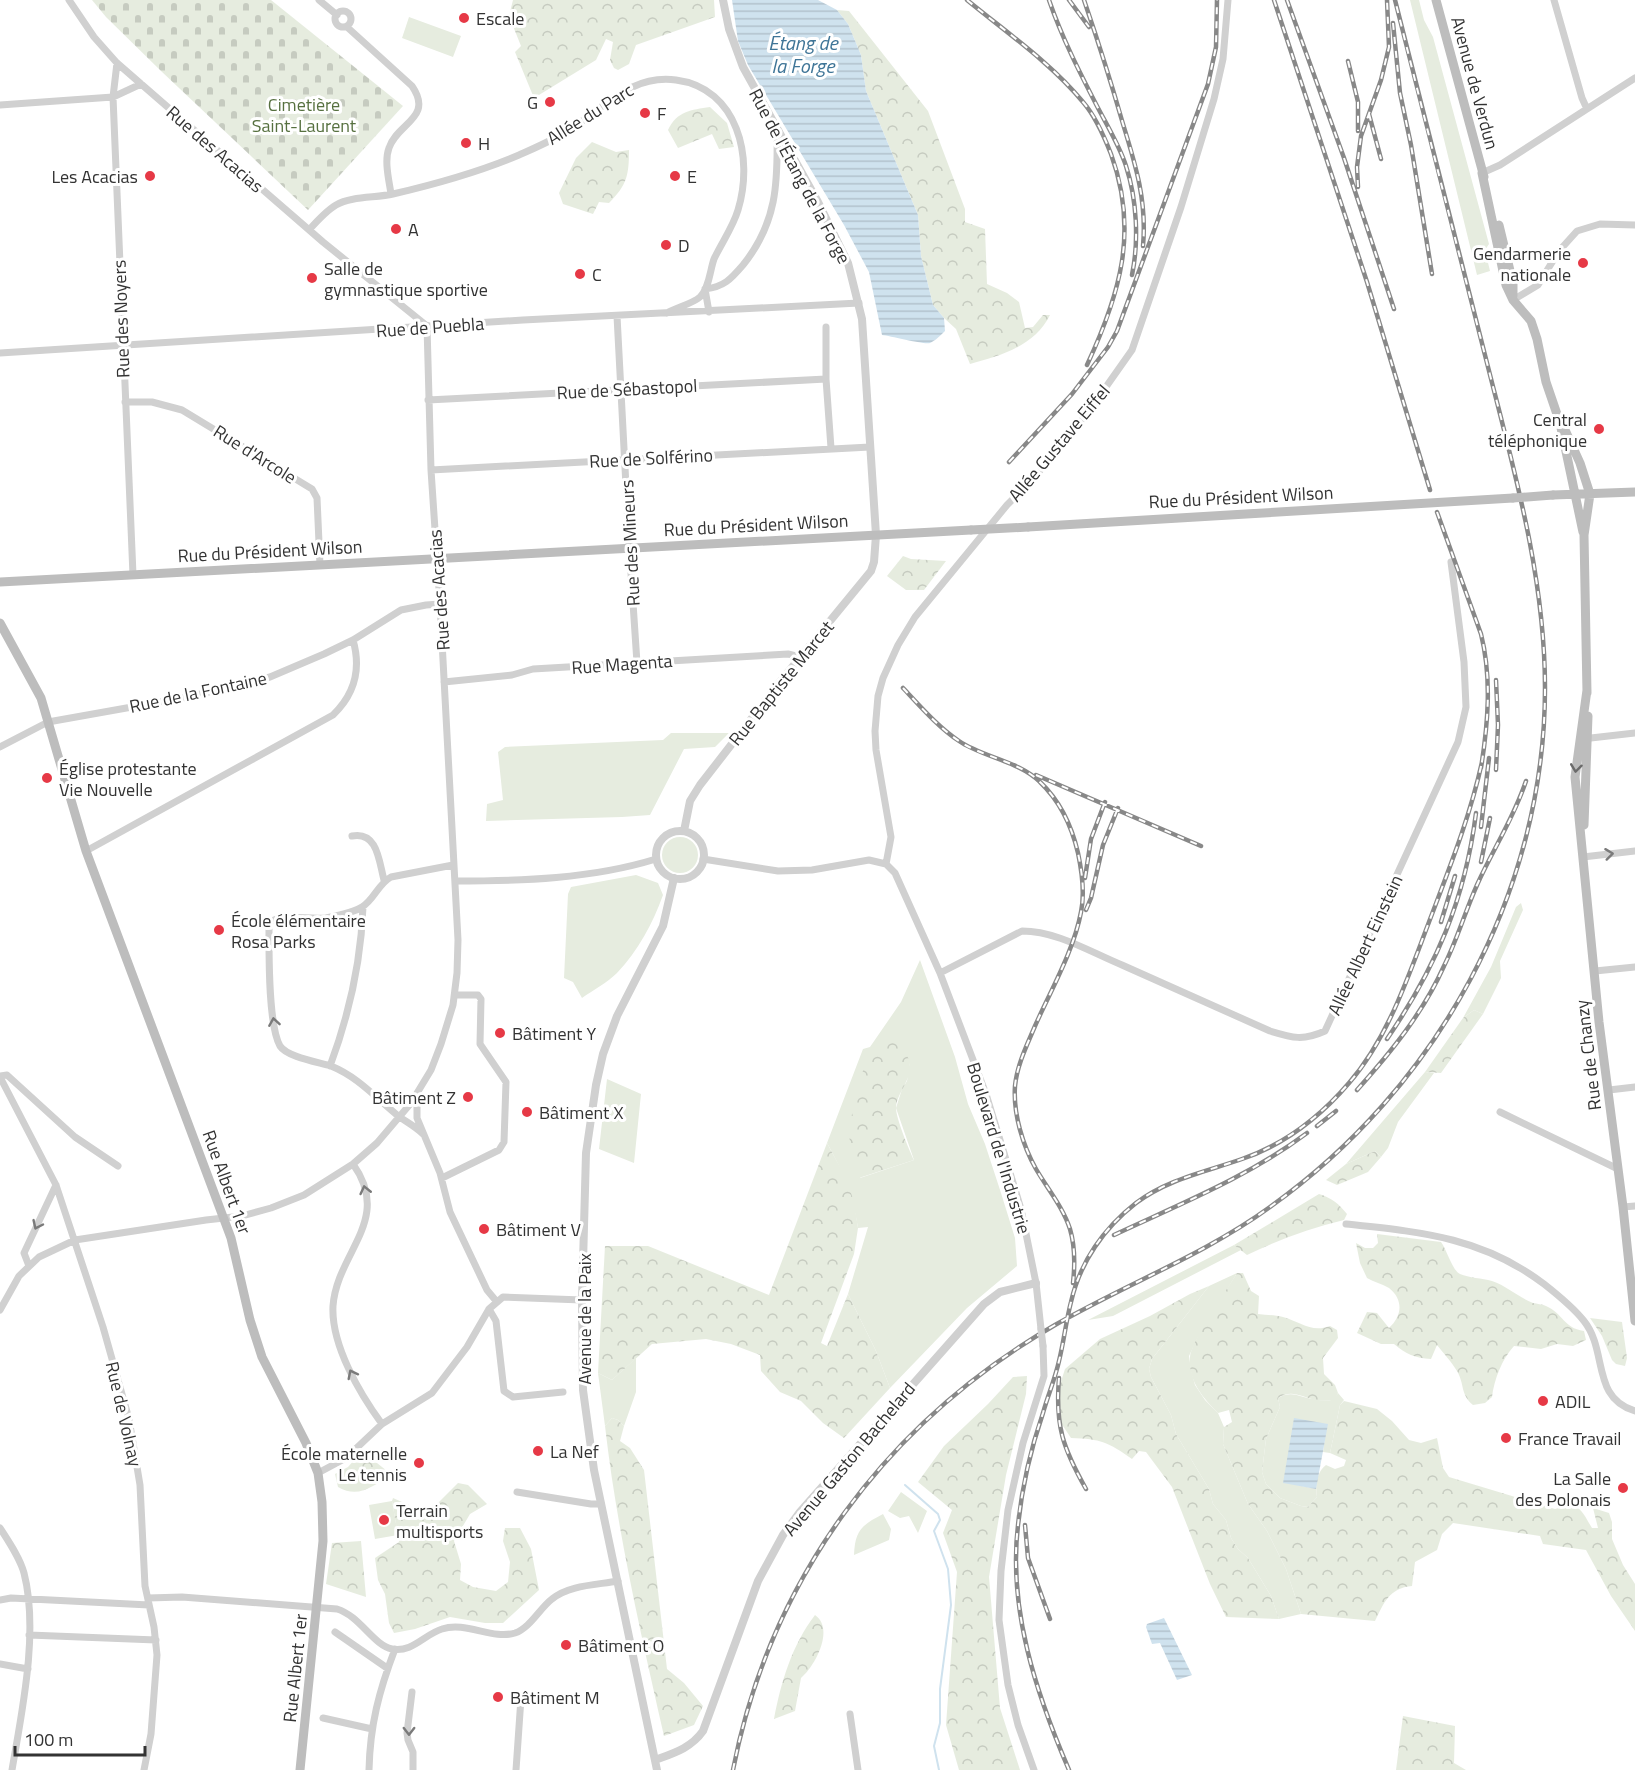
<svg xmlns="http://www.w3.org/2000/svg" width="1635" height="1770" font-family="'Titillium Web',sans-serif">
  <defs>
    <pattern id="forest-crowns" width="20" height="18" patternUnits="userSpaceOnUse" patternTransform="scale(1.5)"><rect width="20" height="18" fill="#e6ecdf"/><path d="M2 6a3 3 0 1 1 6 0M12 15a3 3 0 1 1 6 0" fill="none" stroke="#c6cbc0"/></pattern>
    <pattern id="cemetery-stones" width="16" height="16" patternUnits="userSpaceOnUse" patternTransform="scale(1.5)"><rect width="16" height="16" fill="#e6ecdf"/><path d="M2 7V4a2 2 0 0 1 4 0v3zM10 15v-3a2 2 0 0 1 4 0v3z" fill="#c6cbc0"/></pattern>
    <pattern id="water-rules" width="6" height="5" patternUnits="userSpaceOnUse" patternTransform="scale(1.5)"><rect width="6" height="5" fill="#cfe2ee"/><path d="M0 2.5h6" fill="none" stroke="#b2c2cd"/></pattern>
  </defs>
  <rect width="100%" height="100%" fill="#fff"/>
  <path fill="#e6ecdf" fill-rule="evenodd" d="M1410 0H1419L1424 20 1433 37 1489 244 1485 250 1490 271 1477 275Z
    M409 17 461 36 453 57 402 38Z
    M671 733H729L715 747 684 749 650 815 622 817 486 821 487 804 503 800 498 752 505 747 663 740Z
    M662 855a18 18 0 1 1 36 0a18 18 0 1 1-36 0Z
    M636 875 658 883 663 895C653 923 638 951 617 973 607 983 593 990 582 998L573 982 564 978 568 894 571 887Z
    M1521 903 1523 910 1500 961 1501 978 1483 1014 1474 1010 1463 1018 1491 967 1516 907Z
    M920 960 955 1057 968 1104 985 1144 1001 1193 1015 1238 1017 1266 967 1308 890 1388 876 1351 848 1294 868 1227 858 1228C853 1194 843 1172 827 1143L863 1049 870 1047 901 1002ZM910 1063 907 1081 902 1089 896 1108 914 1160 860 1178Z
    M1425 1072 1434 1073 1398 1122 1388 1148 1381 1157 1375 1151 1346 1164Z
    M607 1079 641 1094 634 1163 599 1149Z
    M1234 1245 1241 1250 1113 1316 1088 1320Z
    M1237 1273 1197 1339 1189 1356 1191 1370 1195 1385 1205 1400 1218 1413 1224 1427 1223 1444 1248 1504 1267 1531 1286 1569 1301 1614 1279 1619 1271 1596 1248 1558 1238 1549 1231 1538 1226 1520 1213 1504 1209 1489 1176 1434 1171 1415 1151 1377 1149 1369 1152 1359 1209 1286Z
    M636 1358V1392L624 1426 618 1420 612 1418 605 1426 598 1373 612 1380Z
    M1338 1393 1344 1400 1340 1405 1330 1453 1323 1452 1327 1424 1283 1482 1316 1489 1317 1497 1308 1507 1301 1506 1280 1498 1266 1484 1262 1472 1266 1439 1280 1407 1278 1398C1292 1390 1299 1397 1313 1399 1320 1401 1328 1400 1334 1400Z
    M901 1492 927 1511 918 1533 909 1516 900 1518 888 1511Z
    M392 1501 398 1535 375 1539 369 1505Z
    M883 1514 891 1529 889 1540 854 1555C855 1530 862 1525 883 1514Z"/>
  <path fill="url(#forest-crowns)" d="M513 0H714L715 17 636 45 629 64 618 70 614 68 610 60 613 42 606 39 596 60 534 98 515 52 521 46 509 16Z
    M837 10 849 11 928 111 965 209V222L985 229 987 284 1007 293 1019 302 1025 328 1033 327 1043 315H1050C1035 346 1000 356 970 364L956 329 944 318 933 305 921 256 918 215 866 91 861 55 848 24Z
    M710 107 727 123 734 147 719 149 712 134 678 148 668 130C677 111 691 110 710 107Z
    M592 142 616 152 629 150C629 175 627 185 609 203L599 202 593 214 563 204 559 193 576 158Z
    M903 556 911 559 946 561 924 590H906L887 576Z
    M1474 1010 1483 1014 1441 1073 1425 1072 1463 1018Z
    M887 1037C904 1048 917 1060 906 1082 903 1089 896 1099 896 1108 896 1118 909 1150 914 1160L859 1178C837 1143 859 1085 870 1048Z
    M827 1143 846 1178 854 1202 858 1228 854 1254 821 1343 827 1346 848 1294 876 1351 890 1388 844 1438 823 1423 801 1401 780 1392 761 1371 760 1355 731 1344 706 1339 652 1344 612 1380 598 1373 605 1246H648L769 1295Z
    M1375 1151 1381 1157 1368 1172 1337 1185 1326 1180 1346 1164Z
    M1319 1194C1332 1198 1339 1204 1347 1214L1344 1220C1310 1228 1278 1240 1247 1255L1234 1245Z
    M1377 1234 1441 1242C1447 1250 1452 1270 1460 1274 1469 1278 1482 1278 1492 1281 1507 1286 1518 1297 1533 1303 1537 1304 1542 1304 1546 1306 1563 1313 1563 1328 1584 1331L1586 1340 1573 1346 1557 1344 1541 1349 1514 1346C1502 1359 1494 1380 1492 1397L1485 1403 1473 1405C1460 1394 1465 1385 1457 1371 1451 1361 1444 1354 1437 1345L1431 1359C1415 1358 1406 1354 1394 1344H1381L1357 1333 1367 1312 1377 1313 1389 1328C1402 1316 1404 1300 1389 1288 1382 1284 1374 1282 1367 1278L1360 1263 1356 1243 1365 1248H1373L1378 1243Z
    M1237 1273H1243L1251 1291 1259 1296 1258 1314C1266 1315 1275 1315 1283 1317 1301 1322 1311 1333 1330 1326L1337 1330 1338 1338 1323 1358 1324 1374 1335 1385 1338 1393 1335 1400C1328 1400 1322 1401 1315 1400 1301 1397 1292 1389 1278 1398L1280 1407 1266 1439 1262 1472 1266 1484 1280 1498 1301 1506 1308 1507 1317 1497C1315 1485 1316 1473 1326 1465L1335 1469 1344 1466 1346 1460 1330 1453 1340 1405 1344 1401 1377 1409 1392 1421 1409 1440 1421 1443 1437 1438 1443 1468 1449 1477 1555 1509C1580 1502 1580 1508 1592 1528H1598L1593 1508 1609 1513 1612 1522V1539L1623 1565 1635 1584V1631L1611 1596 1586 1550 1543 1544 1540 1536 1453 1523 1442 1534 1437 1550 1415 1562 1412 1586C1389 1588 1384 1603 1375 1621L1301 1614 1286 1569 1267 1531 1248 1504 1223 1444 1224 1427 1232 1422 1229 1410 1218 1413C1203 1398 1188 1381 1190 1357 1190 1343 1228 1288 1237 1273Z
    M1209 1286 1152 1359 1149 1369 1151 1377 1171 1415 1176 1434 1209 1489 1213 1504 1226 1520 1231 1538 1238 1549 1248 1558 1271 1596 1279 1619 1226 1617 1210 1584 1172 1487 1146 1452 1139 1451 1132 1459C1108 1442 1101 1439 1071 1438L1059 1420 1056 1397 1065 1369 1100 1339 1150 1316 1190 1294Z
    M1590 1318 1622 1322 1627 1358 1625 1366 1616 1364 1612 1360 1602 1336Z
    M1027 1376 1026 1394 1006 1475 989 1577 1000 1708 1020 1770H959L946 1725 957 1572 943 1533 952 1510 918 1482 944 1446 988 1404 1013 1377Z
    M612 1418 618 1420 624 1426 620 1441 630 1448 644 1470 667 1669 684 1683 703 1706 694 1725 664 1736C641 1634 617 1531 605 1426Z
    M362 1451 392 1475C372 1486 359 1499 338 1487L335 1474 348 1467Z
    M458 1483 468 1485 487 1504 470 1514 454 1541 461 1564 460 1580 473 1587 496 1591 508 1582 510 1562 503 1541 505 1528H520L531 1549 539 1590 503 1623H485L450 1617 415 1629 394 1633 389 1623 385 1594 378 1580 375 1558 399 1542 392 1501 393 1498 420 1510 437 1504Z
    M361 1541 366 1597 326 1584 332 1543Z
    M815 1615C835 1629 815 1666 801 1678L795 1711 774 1719C781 1682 792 1645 815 1615Z
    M1403 1716 1455 1726 1454 1763 1466 1770H1396Z"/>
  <path fill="url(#cemetery-stones)" d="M92 0H271L403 106 308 210 161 71 106 17Z"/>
  <path fill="url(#water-rules)" d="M732 0H818L837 10 848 24 861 55 866 91 918 215 921 256 933 305 944 318 945 331C941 335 935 341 930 343 925 345 891 336 882 335L869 272 844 225 748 65 738 41Z
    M1294 1418 1328 1424 1316 1489 1283 1483Z
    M1164 1618 1192 1675 1177 1680 1160 1643 1152 1644 1146 1627 1147 1624Z"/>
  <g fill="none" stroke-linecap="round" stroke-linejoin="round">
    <path stroke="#cfe2ee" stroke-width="2" d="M905 1485 938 1514 940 1520 934 1531 948 1569 951 1605 940 1689V1723L934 1746 939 1770"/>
    <path stroke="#d0d0d0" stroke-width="7" d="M319 0 337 15
      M1554 0 1582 98 1587 109
      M335 19a8 8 0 1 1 16 0a8 8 0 1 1-16 0Z
      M347 27 412 86C434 118 397 123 389 148 384 161 389 180 391 194
      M117 63 113 97 133 575
      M0 105 113 97 141 84
      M1482 173 1500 165 1635 78
      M309 230C317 221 326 211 336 205 351 196 376 198 393 194 436 184 479 172 519 155 537 147 556 139 572 128 605 107 632 74 676 80 738 88 754 158 738 210 733 227 722 242 714 259 710 270 709 289 700 297 692 304 677 307 667 313
      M705 289C724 287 731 279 743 265 777 223 778 183 777 131
      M705 289 709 312
      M1513 300 1538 285 1559 251 1577 231 1600 224 1635 225
      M617 316 629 543 637 663
      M826 327V379L831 448
      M0 353 523 320 859 303
      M428 400 826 379
      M125 402H152L182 410 312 489 317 498 320 565
      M431 470 870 447
      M444 682 512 675 533 669 788 654 800 657
      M1582 739 1635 733
      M0 747 48 722 188 697 270 677 324 654 353 640 401 610 426 605 440 604
      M352 836C378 831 379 862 384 880
      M86 851 333 715C355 694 361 668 353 640
      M1583 857 1635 851
      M703 859 778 871 812 870 869 860 886 864 895 873 940 973 986 1094 1021 1209 1036 1283 1041 1329
      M886 864 891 837 876 750 875 731 878 696 883 678 898 645 915 617 1007 505 1033 479 1089 411 1132 350 1181 207 1214 99 1223 59 1228 0
      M455 881C522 881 591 879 656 859
      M1595 971 1635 967
      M940 973 1022 931C1057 931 1090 952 1122 965 1171 987 1220 1009 1270 1031 1293 1038 1303 1041 1325 1031L1458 742 1466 707 1464 662 1451 562
      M330 1066C349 1015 361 962 363 907
      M0 1076 7 1075 75 1137 118 1166
      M0 1077 56 1185 103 1327 129 1419 140 1485 145 1586 154 1627 157 1655 151 1734 144 1770
      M1609 1090 1635 1087
      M417 1097V1118L440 1173 450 1212 487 1290 497 1302
      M1500 1112 1618 1169
      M423 1134C415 1126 406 1122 397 1115 375 1097 358 1077 331 1066 318 1062 287 1057 280 1046 268 1025 269 953 269 927L270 922C283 913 309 920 326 918 336 916 353 913 362 907 374 900 378 884 391 877L453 865
      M353 1164C393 1220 337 1252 333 1306 331 1345 360 1394 382 1424
      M442 1178 499 1150 504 1142 506 1082 480 1044 481 999 478 995H455
      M1623 1207 1635 1206
      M1346 1224C1421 1232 1482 1237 1544 1284 1558 1295 1573 1307 1584 1321 1608 1351 1591 1398 1635 1411
      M29 1266 24 1253 56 1185
      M489 1309 496 1321 504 1391 513 1397 563 1392
      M0 1310 19 1276 39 1257 75 1240 206 1220 242 1216 271 1208 304 1195 353 1164 377 1143 411 1103 431 1070 441 1044 453 1005 457 973 458 940 440 604 431 470 427 326 323 242 117 63 94 37 69 0
      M318 1473 346 1458 382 1424 432 1393 467 1347 489 1309 503 1297 582 1300
      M517 1492 591 1504H600
      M0 1528C9 1542 20 1558 24 1573 39 1631 22 1711 12 1770
      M148 1598 182 1597 337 1609C360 1616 373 1645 392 1649 412 1653 425 1634 442 1629 466 1621 492 1640 515 1633 530 1628 540 1608 552 1599 569 1585 596 1585 618 1581
      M0 1600 11 1598 149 1605
      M335 1632 387 1668
      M29 1635 156 1640
      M0 1664 28 1669
      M412 1692 407 1733 408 1740 413 1752V1770
      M850 1714 858 1770
      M323 1718 372 1729
      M369 1770C370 1725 379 1691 395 1649
      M516 1770 521 1698
      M1034 1770 1018 1725 1008 1685 999 1620 1001 1571 1008 1510 1023 1443 1044 1376 1043 1346"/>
    <path stroke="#d0d0d0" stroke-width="8" d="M684 831 690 801 700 785 780 682 871 571 874 562 876 535 862 319 848 263 818 202 743 67 729 29 723 0
      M656 855a24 24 0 1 1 48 0a24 24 0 1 1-48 0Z
      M655 1760C674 1753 691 1748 703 1731L758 1581 783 1535 800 1512 984 1304 1000 1292 1036 1283
      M657 1770 594 1470 583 1390 582 1300 586 1153 596 1085 603 1054 617 1016 663 926 674 878"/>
    <path stroke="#bdbdbd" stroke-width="9" d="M1436 0 1484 177
      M1482 173 1506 285 1513 300 1531 321 1537 339 1546 382 1560 423 1583 532
      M1499 225 1513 283V296
      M1560 423 1566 432 1580 463 1590 494 1584 535 1587 693
      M1553 495 1635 492
      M1028 527 1513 498
      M0 582 971 530
      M0 623 41 698 86 851 231 1238 250 1320 262 1357 306 1443 318 1473 322 1502 323 1541 300 1770
      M1587 690 1575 777 1599 1022 1623 1207 1635 1321
      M1584 825 1588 716"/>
    <g stroke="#888" stroke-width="4.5">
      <path id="rail" d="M967 0C1006 32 1051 63 1083 102 1096 117 1104 136 1111 154 1139 231 1120 294 1087 365
        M1049 0C1062 38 1080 73 1098 108 1108 127 1120 147 1126 166 1137 200 1139 241 1132 275
        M1069 0 1089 27
        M1084 0C1098 41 1111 82 1123 124 1136 166 1147 202 1143 246
        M1274 0 1367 282 1430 490
        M1287 0 1344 158 1394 309
        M1393 23 1400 93 1411 145 1432 274
        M1348 61 1358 102V131
        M1369 114 1381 159
        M1358 187 1357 167 1361 136 1381 80 1389 47 1387 0
        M1009 462 1072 394 1108 347 1117 331 1208 84 1216 47 1217 0
        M1437 512 1481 634C1492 678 1488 724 1481 768
        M1496 680 1498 725 1496 770
        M903 688C920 706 938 727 959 741 982 757 1019 761 1040 782 1060 801 1072 827 1078 853 1082 872 1085 893 1081 912 1074 950 1051 990 1035 1026 1027 1045 1017 1065 1015 1086 1013 1114 1023 1146 1036 1169 1047 1188 1063 1207 1070 1229 1075 1246 1075 1265 1073 1283
        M1036 775 1201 846
        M1481 827 1489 758
        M1481 862 1490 818
        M1085 878 1091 839 1105 802
        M1086 910 1091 898 1103 845 1118 808
        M1441 922 1455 876
        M1387 1039C1436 967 1465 900 1476 813
        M1357 1090C1391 1052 1423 1013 1444 966 1457 940 1465 912 1477 885 1493 849 1513 820 1526 781
        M1317 1126 1336 1111
        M1114 1235C1180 1204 1248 1177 1307 1133
        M1059 1378C1055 1426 1063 1448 1086 1489
        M1025 1525 1028 1558 1050 1619
        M733 1770C770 1579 887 1422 1055 1325 1126 1284 1204 1255 1270 1207 1436 1089 1545 894 1545 688 1545 577 1514 470 1487 363 1456 242 1425 121 1395 0
        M1069 1770C1036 1693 1008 1609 1018 1525 1022 1487 1031 1448 1043 1413 1048 1395 1055 1379 1059 1361 1064 1341 1066 1321 1071 1302 1080 1262 1104 1228 1136 1203 1168 1179 1205 1172 1242 1159 1283 1145 1320 1117 1349 1083 1388 1038 1408 977 1429 922 1449 869 1470 817 1482 762"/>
    </g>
    <use href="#rail" stroke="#fff" stroke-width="2" stroke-dasharray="7" stroke-linecap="butt"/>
    <path stroke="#d0d0d0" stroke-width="7" d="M1041 1329 1043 1346"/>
    <path stroke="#bdbdbd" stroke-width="9" d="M1513 498 1553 495
      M971 530 1028 527"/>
  </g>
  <defs><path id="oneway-chevron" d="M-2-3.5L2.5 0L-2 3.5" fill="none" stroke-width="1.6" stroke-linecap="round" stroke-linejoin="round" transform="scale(1.5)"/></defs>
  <use stroke="#6a6a6a" href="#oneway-chevron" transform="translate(1576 768) rotate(97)"/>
  <g stroke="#7a7a7a">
    <use href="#oneway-chevron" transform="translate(1609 854) rotate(-7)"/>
    <use href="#oneway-chevron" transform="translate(274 1022) rotate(-99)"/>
    <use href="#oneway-chevron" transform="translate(365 1190) rotate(-103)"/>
    <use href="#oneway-chevron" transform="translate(37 1225) rotate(115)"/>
    <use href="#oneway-chevron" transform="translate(352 1374) rotate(-117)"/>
    <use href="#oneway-chevron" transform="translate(409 1731) rotate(90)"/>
  </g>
  <g fill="#e63946" stroke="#fff" stroke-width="2">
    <circle cx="464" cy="18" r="6"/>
    <circle cx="550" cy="102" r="6"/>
    <circle cx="645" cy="113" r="6"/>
    <circle cx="466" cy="143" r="6"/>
    <circle cx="150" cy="176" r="6"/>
    <circle cx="675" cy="176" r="6"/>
    <circle cx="396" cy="229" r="6"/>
    <circle cx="666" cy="245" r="6"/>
    <circle cx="1583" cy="263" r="6"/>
    <circle cx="580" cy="274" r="6"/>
    <circle cx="312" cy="278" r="6"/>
    <circle cx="1599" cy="429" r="6"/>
    <circle cx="47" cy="778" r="6"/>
    <circle cx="219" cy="930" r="6"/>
    <circle cx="500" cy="1033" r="6"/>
    <circle cx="468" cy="1097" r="6"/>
    <circle cx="527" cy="1112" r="6"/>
    <circle cx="484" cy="1229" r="6"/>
    <circle cx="1543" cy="1401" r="6"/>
    <circle cx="1506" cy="1438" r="6"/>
    <circle cx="538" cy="1451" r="6"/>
    <circle cx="419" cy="1463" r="6"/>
    <circle cx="1623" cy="1488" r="6"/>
    <circle cx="384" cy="1520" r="6"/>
    <circle cx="566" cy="1645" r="6"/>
    <circle cx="498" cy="1697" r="6"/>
  </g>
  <g text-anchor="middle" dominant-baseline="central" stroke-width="6" stroke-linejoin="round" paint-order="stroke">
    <g font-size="18" fill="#333" stroke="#fff" text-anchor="start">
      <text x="476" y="18">Escale</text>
      <text x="538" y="102" text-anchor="end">G</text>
      <text x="657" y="113">F</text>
      <text x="478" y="143">H</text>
      <text x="138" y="176" text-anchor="end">Les Acacias</text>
      <text x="687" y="176">E</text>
      <text x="408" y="229">A</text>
      <text x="678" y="245">D</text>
      <text x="1571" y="253" text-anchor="end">Gendarmerie<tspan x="1571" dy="21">nationale</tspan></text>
      <text x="324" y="268">Salle de<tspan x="324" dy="21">gymnastique sportive</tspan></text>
      <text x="592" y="274">C</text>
      <text x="1587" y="419" text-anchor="end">Central<tspan x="1587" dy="21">téléphonique</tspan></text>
      <text x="59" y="768">Église protestante<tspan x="59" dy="21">Vie Nouvelle</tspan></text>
      <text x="231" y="920">École élémentaire<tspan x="231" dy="21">Rosa Parks</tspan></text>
      <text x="512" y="1033">Bâtiment Y</text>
      <text x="456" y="1097" text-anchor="end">Bâtiment Z</text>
      <text x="539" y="1112">Bâtiment X</text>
      <text x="496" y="1229">Bâtiment V</text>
      <text x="1555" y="1401">ADIL</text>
      <text x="1518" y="1438">France Travail</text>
      <text x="550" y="1451">La Nef</text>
      <text x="407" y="1453" text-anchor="end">École maternelle<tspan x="407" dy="21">Le tennis</tspan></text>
      <text x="1611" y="1478" text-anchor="end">La Salle<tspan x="1611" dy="21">des Polonais</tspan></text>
      <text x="396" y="1510">Terrain<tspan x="396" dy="21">multisports</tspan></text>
      <text x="578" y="1645">Bâtiment O</text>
      <text x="510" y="1697">Bâtiment M</text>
    </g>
    <g font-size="18" fill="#333" stroke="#fff">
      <text transform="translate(1475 83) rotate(75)">Avenue de Verdun</text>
      <text transform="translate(590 114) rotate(-32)">Allée du Parc</text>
      <text transform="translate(215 149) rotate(41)">Rue des Acacias</text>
      <text transform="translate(800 176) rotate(62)">Rue de l'Étang de la Forge</text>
      <text transform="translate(121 319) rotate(-92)">Rue des Noyers</text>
      <text transform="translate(430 327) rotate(-4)">Rue de Puebla</text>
      <text transform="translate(627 389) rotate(-3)">Rue de Sébastopol</text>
      <text transform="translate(1059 443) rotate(-50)">Allée Gustave Eiffel</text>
      <text transform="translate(255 454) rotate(32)">Rue d'Arcole</text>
      <text transform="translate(651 458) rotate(-3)">Rue de Solférino</text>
      <text transform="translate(1241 497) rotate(-3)">Rue du Président Wilson</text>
      <text transform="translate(756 525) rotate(-3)">Rue du Président Wilson</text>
      <text transform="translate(630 543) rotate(-93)">Rue des Mineurs</text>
      <text transform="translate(270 551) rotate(-3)">Rue du Président Wilson</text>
      <text transform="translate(439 590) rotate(-94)">Rue des Acacias</text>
      <text transform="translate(622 664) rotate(-4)">Rue Magenta</text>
      <text transform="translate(781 683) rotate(-51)">Rue Baptiste Marcet</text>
      <text transform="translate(198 692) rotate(-12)">Rue de la Fontaine</text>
      <text transform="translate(1365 945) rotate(-65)">Allée Albert Einstein</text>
      <text transform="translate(1588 1055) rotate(-97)">Rue de Chanzy</text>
      <text transform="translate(999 1148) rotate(73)">Boulevard de l'Industrie</text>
      <text transform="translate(227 1182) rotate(70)">Rue Albert 1er</text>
      <text transform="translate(584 1319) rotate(-90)">Avenue de la Paix</text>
      <text transform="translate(124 1414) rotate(77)">Rue de Volnay</text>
      <text transform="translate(849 1459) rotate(-50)">Avenue Gaston Bachelard</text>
      <text transform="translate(295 1668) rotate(-84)">Rue Albert 1er</text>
    </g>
    <g font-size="18" fill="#56703f" stroke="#fff">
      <text x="304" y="104">Cimetière<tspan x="304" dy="21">Saint-Laurent</tspan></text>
    </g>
    <g font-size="20" font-style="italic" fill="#3f7597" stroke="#fff">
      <text x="803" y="42">Étang de<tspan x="803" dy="23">la Forge</tspan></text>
    </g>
  </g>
  <path d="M15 1746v9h130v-9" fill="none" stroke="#333333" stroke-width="3"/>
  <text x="24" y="1746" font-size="18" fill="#333333" stroke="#ffffff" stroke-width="4.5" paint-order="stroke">100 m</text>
</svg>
